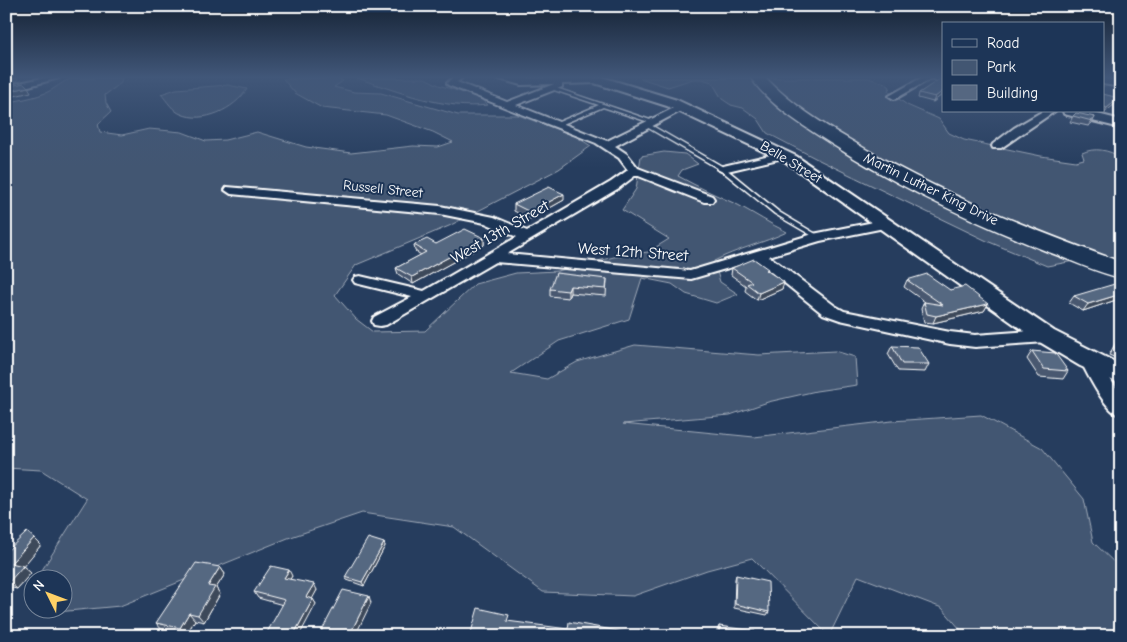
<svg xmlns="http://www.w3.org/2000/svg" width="1127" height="642" font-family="'Comic Neue',sans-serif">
  <rect width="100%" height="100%" fill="#263d5e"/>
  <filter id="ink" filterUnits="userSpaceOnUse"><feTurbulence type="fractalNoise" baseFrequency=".02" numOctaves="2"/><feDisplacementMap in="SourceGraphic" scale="10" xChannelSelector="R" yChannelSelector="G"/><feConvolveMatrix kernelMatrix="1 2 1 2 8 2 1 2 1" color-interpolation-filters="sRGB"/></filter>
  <g filter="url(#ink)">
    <path fill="#425672" stroke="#a0aab8" d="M74 78H122L121 83 105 95 106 103 111 112 98 124 100 132 122 135 149 129 182 132 206 141 225 140 257 132 306 147 351 153 413 146 438 147 453 142 433 132 386 115 322 108 295 93 283 79 336 78 343 81 334 87 354 92 381 93 458 115H518L575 136 591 146 559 169 449 226 356 265 335 295 356 319 373 332 425 331 475 284 516 273 557 271 614 257 648 252 669 239 622 210 636 189 641 156 664 152 685 154 698 164 682 170 678 176C698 187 718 196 738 205 755 214 770 224 787 232 763 243 737 249 714 261L720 282 738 294 716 303 686 294 672 284 642 278 629 319 559 341 511 373 547 379 577 362 635 345 759 355 835 351 855 357 857 385 816 391 768 402 730 415 623 424 754 437 892 421 981 415 1042 448 1084 499 1093 542 1121 569V636H966L942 608 858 576 829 636 752 558 707 570 633 596 543 592 454 527 362 513 288 538 120 606 47 613 46 610H62V580L37 578 87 499 41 470 6 468V103C22 99 43 97 56 87 64 82 64 81 74 78Z
      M357 78H425L439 85 479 98 488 105C444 110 399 92 357 78Z
      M640 78H868L885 83 890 87 888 91 907 105 939 119 949 133 964 140 1041 156 1076 161 1084 159 1082 153C1095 147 1108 150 1121 157V269L1074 261 1047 266 987 241 817 159 767 133 758 119 743 108 731 105 722 99 712 82 702 79H693L668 87Z
      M228 85 247 89C235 109 203 124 181 114 173 111 167 101 161 94L176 89Z"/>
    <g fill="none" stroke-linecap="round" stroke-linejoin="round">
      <g stroke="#fff" stroke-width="3">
        <path id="lane" d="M551 87H553L656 122 652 123 603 107 558 126H554V124L599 105 551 89Z
          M645 124H649L725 168 779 212 821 237 820 238H816L775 214 721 170 645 126Z"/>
      </g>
      <g stroke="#fff" stroke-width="4">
        <path id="street" d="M42 78H59L6 92V86Z
          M452 78H462L457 82 507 102 554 84 521 85 496 78H600V82L597 83 562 84V87L516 105 607 141 680 105 683 104 688 107 615 146 627 154 638 168 712 196 714 199 712 202H704L636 175 619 188 507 254 690 271 813 234 884 220 889 221 891 224 889 227 820 241 769 256 835 306 844 311 950 332 975 335 1046 330 1052 332 1054 336 1052 340 1046 342 975 347 950 344 840 320 823 314 756 260 691 279 495 262 386 325 380 326 374 325 372 321 374 317 412 297 355 283 353 280 355 277 360 276 424 291 517 237 485 223 440 214 231 194 225 190 227 187 440 206 494 217 527 231 611 182 628 170 619 158 596 143 448 85 447 83Z
          M921 78H932L897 98 894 99 889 96Z
          M1103 78 1121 81V87L1103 84Z
          M1043 111H1055L1001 148H993L992 146 993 144 1014 128Z
          M783 152 787 153 789 155 787 157 723 172 717 169 719 167Z
          M1089 354 1095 356 1121 395V416C1105 411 1088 375 1080 360L1083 356Z"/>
      </g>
      <g stroke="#fff" stroke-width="4">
        <path id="secondary" d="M586 78H605L677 100 796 156 1054 331 1121 365V384L1080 366 1038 341 786 162 667 106 588 81Z
          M932 78H943V84Z
          M1063 111H1086L1121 120V128L1064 114Z"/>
      </g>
      <g stroke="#fff" stroke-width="3">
        <path id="highway" d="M751 78H766C791 104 821 123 852 141 936 192 1028 228 1121 262V278C1095 272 1071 260 1046 251 971 221 898 187 830 143 802 125 770 106 751 78Z"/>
      </g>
      <use href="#lane" fill="#1d3557" fill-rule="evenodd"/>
      <use href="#street" fill="#1d3557" fill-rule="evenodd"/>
      <use href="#secondary" fill="#1d3557" fill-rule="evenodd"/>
      <use href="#highway" fill="#1d3557" fill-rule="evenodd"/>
    </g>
    <path fill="#49596f" stroke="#fff" d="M943 80V94L933 102 918 98 919 93Z
      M1103 94 1116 103 1103 114 1092 111H1103Z
      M1073 116 1095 117 1092 123 1088 126 1070 122Z
      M564 200 530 219 514 211V204Z
      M484 238V245L413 284 398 274 396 268 421 255 415 251 414 245 436 244Z
      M732 268 768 269 767 271 784 282 782 289 757 300 745 291 746 286 731 275Z
      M607 279 606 296 570 293 568 298 550 296V289Z
      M907 280 950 290 988 304 984 311 933 323 924 322 921 309 924 302H925L904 287Z
      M1074 296 1116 300 1083 311 1069 303Z
      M1121 333V360L1109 355Z
      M892 346 929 364 925 372 898 371 888 354Z
      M1032 351 1068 371 1063 379 1039 377 1027 359Z
      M384 543 385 546 364 586 347 580 345 577Z
      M41 545 23 566 31 573 17 589 7 587 6 588V551Z
      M220 567 225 574 216 588 220 594 204 622 195 620 186 635 162 630 156 623Z
      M736 575 769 612 767 615 734 608 735 579Z
      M292 576 290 579 317 590 312 598 316 604 283 605 258 598 254 592Z
      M719 626 755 636H716V633Z"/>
    <path fill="#3c485a" stroke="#fff" d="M17 78 18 81 6 84V79Z
      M28 87 31 92 6 98V92Z
      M943 91V94L933 102 935 97Z
      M1119 98 1116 103 1103 114 1107 108Z
      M1095 117 1092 123 1088 126 1092 121Z
      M564 194V200L530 219V212Z
      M484 238V245L413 284 412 277Z
      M784 282 782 289 757 300 759 293Z
      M570 286V293L568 298V291Z
      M1121 294 1116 300 1083 311 1088 304Z
      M988 304 984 311 933 323 936 316Z
      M34 538 41 545 22 568 23 566 31 573 17 589 9 582 11 563Z
      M384 543 385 546 364 586 362 582Z
      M220 567 225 574 216 588 220 594 204 622 198 615 208 586Z
      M289 570 292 576 287 584 284 578Z
      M314 584 317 590 310 603 306 597Z
      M369 596 371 603 355 636H349Z
      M313 599 316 604 299 636H293Z
      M189 613 195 620 186 635 180 628Z"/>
    <path fill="#556781" stroke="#fff" d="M940 79 943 80V91L935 97 919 93Z
      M24 83 28 87 6 92V87Z
      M1103 94 1119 98 1107 108 1103 107Z
      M1076 113 1095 117 1092 121 1073 116Z
      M549 187 564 194 530 212 514 204Z
      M465 229 484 238 412 277 396 268 426 252 414 245 427 239 436 244Z
      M754 259 768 269 766 270 784 282 759 293 747 284 752 282 732 268Z
      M556 273 607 279 606 289 570 286 568 291 550 289Z
      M927 274 950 290 965 286 988 304 936 316 927 314 924 302 943 305 907 280Z
      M1118 283 1121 294 1088 304 1074 296Z
      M1121 335V350L1114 348Z
      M892 346 918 347 929 364H902Z
      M1032 351 1055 353 1068 371 1044 369Z
      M27 532 34 538 11 563 23 566 9 582H6V551H7Z
      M368 538 384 543 362 582 345 577Z
      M196 563 220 567 208 586 215 587 198 615 189 613 180 628 156 623Z
      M271 566 289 570 284 578 314 584 306 597 313 599 293 636H265L285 600 254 592Z
      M736 575 768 582 769 612 735 604Z
      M343 590 369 596 349 636H319Z
      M478 608 509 615 507 621 568 629 569 622 640 635V630L668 636H470Z
      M719 626 755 631V636H719Z
      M678 634 689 636H678Z"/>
  </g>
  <linearGradient id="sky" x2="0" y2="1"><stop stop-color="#152234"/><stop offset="0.46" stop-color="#415779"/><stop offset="1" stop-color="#415779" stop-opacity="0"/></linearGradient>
  <rect width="1127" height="168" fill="url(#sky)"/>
  <g text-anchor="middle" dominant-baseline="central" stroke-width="4" stroke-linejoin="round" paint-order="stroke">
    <g font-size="14" fill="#fff" stroke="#1d3557">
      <text transform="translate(791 162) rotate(31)">Belle Street</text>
      <text transform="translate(383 189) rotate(6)">Russell Street</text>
      <text transform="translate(931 189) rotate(26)">Martin Luther King Drive</text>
    </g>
    <g font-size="16" fill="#fff" stroke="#1d3557">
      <text transform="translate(500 232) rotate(-30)">West 13th Street</text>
      <text transform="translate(633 252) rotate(4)">West 12th Street</text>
    </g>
  </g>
  <rect width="1127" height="642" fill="none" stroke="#1d3557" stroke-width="25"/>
  <rect x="12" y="12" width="1102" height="617" fill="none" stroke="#fff" stroke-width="2" filter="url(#ink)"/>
  <rect x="942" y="22" width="162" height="90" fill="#1d3557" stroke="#77869a"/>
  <rect x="952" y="39" width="25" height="8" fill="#1d3557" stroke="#77869a"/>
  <text x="987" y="48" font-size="15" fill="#ffffff">Road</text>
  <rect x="952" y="60" width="25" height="15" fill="#425672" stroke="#77869a"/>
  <text x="987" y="72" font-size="15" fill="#ffffff">Park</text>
  <rect x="952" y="85" width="25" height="15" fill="#556781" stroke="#77869a"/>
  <text x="987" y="98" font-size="15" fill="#ffffff">Building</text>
  <g transform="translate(48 594) rotate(312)"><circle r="24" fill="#1d3557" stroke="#77869a"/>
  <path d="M0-4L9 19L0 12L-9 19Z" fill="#ffd166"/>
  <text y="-8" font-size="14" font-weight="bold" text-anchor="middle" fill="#ffffff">N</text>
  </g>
</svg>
